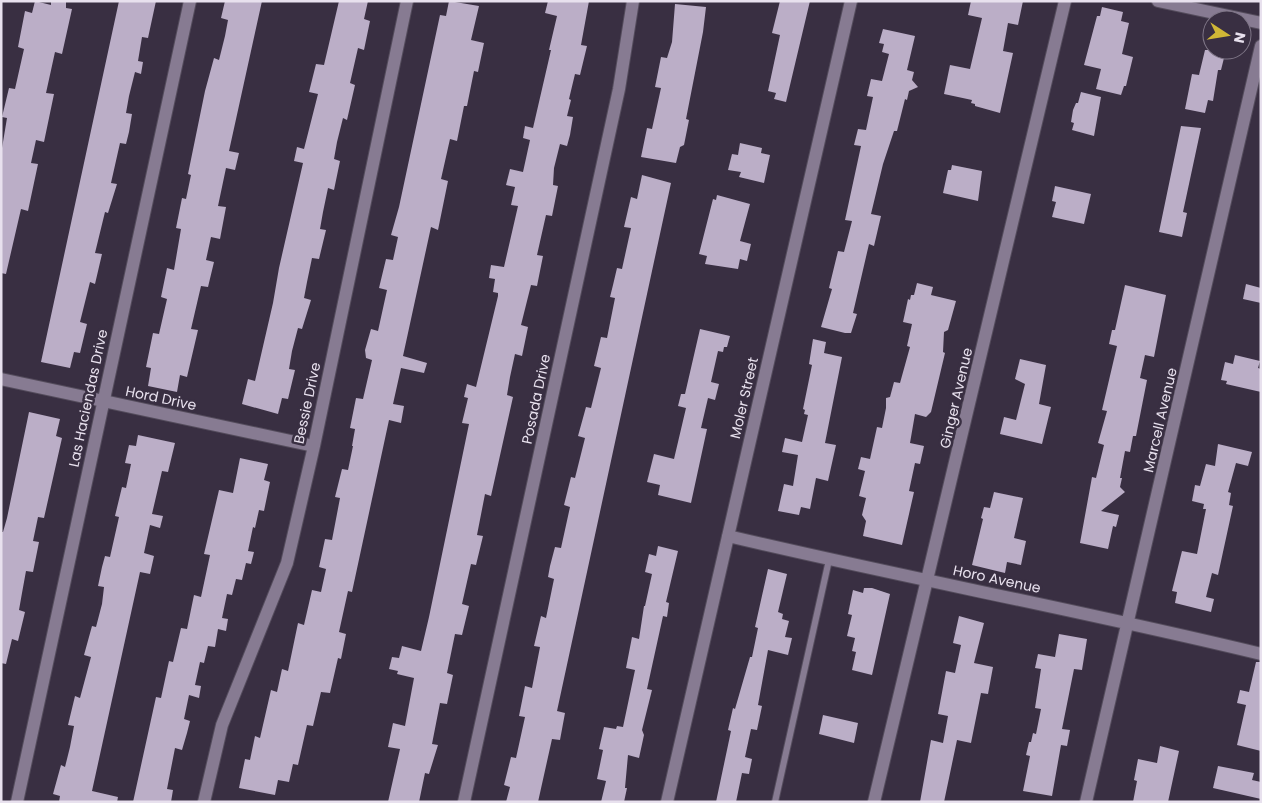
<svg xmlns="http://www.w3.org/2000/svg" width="1262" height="803" font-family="Poppins,sans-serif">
  <rect width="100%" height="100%" fill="#392f42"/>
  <path fill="#bbaec7" d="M35 1 51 5V1H66V8L72 9 62 54 55 52 46 93 54 94 44 142 36 140 31 163 38 164 28 211 21 209 6 274 1 273V154L7 118 2 117 9 88 15 89 24 49 18 47 25 11 32 13Z
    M119 1H156L148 38 142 37 138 61 143 62 141 74 135 72 129 96 126 113 132 114 129 132 126 144 120 143 111 183 117 184 108 213 105 212 95 253 102 254 95 284 90 282 80 322 87 324 80 353 74 352 70 368 41 362Z
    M225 1H262L229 151 239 153 235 170 226 168 218 206 226 207 220 239 211 237 206 260 214 262 208 287 201 286 191 329 198 330 187 377 180 375 177 392 148 386 151 368 146 367 153 333 159 334 167 299 161 297 167 268 174 270 181 229 176 228 182 198 186 199 191 175 188 174 205 91 214 58 219 60 225 36 228 20 221 18Z
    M339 1H368L364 19 370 21 364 50 358 48 350 83 355 85 347 120 343 118 337 142 334 159 340 161 334 190 328 188 323 212 320 229 326 230 319 259 312 258 307 282 304 298 311 300 302 329 298 328 292 351 289 369 295 370 288 399 282 398 278 414 242 404 248 379 255 381 273 303 279 268 303 163 294 161 297 147 304 149 318 94 309 92 316 64 324 65Z
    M449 1 479 6 471 40 484 43 478 72 474 71 467 106H464L457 141 450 139 441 179 448 181 438 230 431 227 403 356 427 363 424 373 401 368 393 404 404 406 401 423 389 420 352 592 348 591 339 632 346 634 341 659 338 658 330 693 321 692 313 726 307 725 298 765 293 764 289 782 278 780 275 795 239 788 245 759 250 760 255 736 260 738 271 690 277 692 282 669 288 671 298 623 304 625 312 590 321 592 326 569 319 567 321 558 325 539 332 540 340 498 335 497 342 469 348 470 353 446H352L355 429 350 428 356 398 363 399 372 360 366 358 365 350 371 329 378 331 387 290 379 288 386 259 393 260 398 237 391 235 399 207 440 15 446 16Z
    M548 1H589L581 45 587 46 580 75 575 74 569 99 571 100 567 116 573 117 570 135 567 146 560 144 554 168 553 185 558 186 552 216 546 215 537 255 543 256 537 286 531 285 521 325 528 327 522 356 515 354 510 377 507 395 513 397 491 496 485 494 477 535 483 536 476 565 471 564 462 604 469 606 462 635 455 634 447 673 453 675 447 704 440 703 432 744 438 745 429 774 425 773 419 802H388L400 749 388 747 393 723 405 726 414 678 397 674 398 671 389 669 392 657 399 658 402 646 421 651 429 617 469 424 462 423 468 398 464 397 467 384 476 387 498 296V293L493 292 495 279 489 278 491 265 504 267 518 206 511 205 515 187 506 185 510 169 523 172 530 140 523 138 525 126 533 128 551 50H549L557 16 545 13Z
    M780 1H810L786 102 774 99 776 93 768 91 780 35 772 33Z
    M971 1H1023L1018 25 1008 23 1003 51 1013 53 1000 113 975 106V104L971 103 972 100 944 94 950 65 970 69 982 18 968 15Z
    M675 4 706 7 703 32 686 119 689 120 684 145 680 147 676 163 641 157 647 128 652 129 661 88 655 87 661 57 667 58 672 42Z
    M1102 7 1123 12 1121 21 1129 23 1122 54 1133 57 1126 86H1124L1121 95 1096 89 1101 69 1084 65 1097 16H1100Z
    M883 29 915 36 907 70 914 72 912 80 918 87 909 91 907 100 905 99 897 131H894L883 164 871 214 881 216 874 246 869 244 853 313 857 314 851 333H845L821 327 832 289 829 288 838 251 844 252 852 221 845 220 861 146 854 145 858 129 866 130 873 97 867 96 871 79 882 81 889 54 882 52 884 44 879 43Z
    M1205 50H1226L1221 70H1218L1213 101 1208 100 1205 113 1185 109 1192 74 1199 75Z
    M1081 92 1101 97 1094 136 1072 130 1074 123 1071 122 1073 110 1076 103H1078Z
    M1181 126 1201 128 1183 212 1187 213 1182 237 1159 232Z
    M740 143 762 148 761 153 770 155 764 183 739 177 741 172 728 170 732 154 738 155Z
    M952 165 982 171 978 201 943 193 948 170H951Z
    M642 175 671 183 557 711 565 713 560 740 552 739 538 802H506L510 787 504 785 511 757 516 758 525 717 519 716 525 686 532 688 540 647 534 646 541 616 546 618 554 579 548 577 550 566 555 547 561 548 570 507 564 505 571 477 575 478 585 438 578 436 586 407 591 408 601 368 594 366 601 337 607 338 615 298 610 297 613 285 617 268 622 269 631 228 624 227 631 197 637 199Z
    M1055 186 1091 194 1084 224 1052 217 1056 202 1052 201Z
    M717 195 750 204 740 241 751 244 747 261 740 259 738 269 705 264 707 256 699 254 713 199 716 200Z
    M917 283 933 287 931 295 956 301 948 330 944 332 943 352 945 353 931 412 926 417 915 414 910 443 924 446 920 464 915 463 909 491 914 492 902 545 863 536 866 521 862 515 866 498 859 496 865 471 858 469 861 457 870 459 877 427 882 428 886 408V398L890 397 894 382 900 383 910 347 907 346 912 324 903 322 908 299 910 300 911 295H914Z
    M1246 284 1261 288V303L1243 299Z
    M1125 285 1166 295 1154 357 1145 355 1140 378 1147 380 1136 436H1133L1130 452 1125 451 1120 478H1122L1120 487 1125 492 1101 511 1119 515 1116 527 1113 526 1108 549 1080 543 1092 477 1096 478 1104 445 1098 443 1107 411 1102 410 1117 346 1109 344 1112 330H1115Z
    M700 329 730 336 727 347H724L723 352 718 351 711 382 719 384 715 400 708 398 701 428 707 429 691 503 658 495 660 485 647 482 654 454 674 459 686 408 678 406 681 394H685Z
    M813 339 826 342 824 353 842 357 825 443 836 445 828 481 816 478 810 509 801 507 799 515 778 511 784 484 793 486 798 455 782 452 785 438 802 442 808 415 804 414 805 410 803 409 812 365 809 364Z
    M1235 355 1260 361 1258 368 1261 369V392L1226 384 1227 381 1221 380 1225 362 1233 364Z
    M1020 359 1046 365 1039 404 1051 407 1042 444 1000 434 1004 417 1016 420 1025 384 1015 379Z
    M29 412 60 419 56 436 62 438 44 518 38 517 33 541 39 542 33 572 26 571 22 593 19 610 25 612 18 641 12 639 6 664 1 663V532H3L7 518Z
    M138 435 175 443 168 472 162 471 152 514 163 516 160 528 150 525 144 553 154 556 150 574 140 572 92 791 118 797 117 802H59L60 796 53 794 61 765 65 767 70 747 74 726 68 725 75 696 80 698 91 657 84 655 92 626 96 627 102 604 104 587 98 586 102 567 105 556 110 557 119 517 115 516 122 487 126 488 131 464 125 463 129 445 136 446Z
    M1218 444 1252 452 1248 466 1236 463 1228 492 1231 493 1229 505 1233 506 1218 575 1212 573 1206 597 1214 599 1211 612 1175 603 1177 592 1172 591 1182 551 1197 554 1206 509H1203L1204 504 1192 501 1195 485 1200 486 1206 464 1215 466Z
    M240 458 268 464 264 480 270 482 264 511 259 510 255 528 253 527 248 551 254 552 251 564 246 563 242 580 236 579 232 595 227 594 222 618 228 619 226 631 218 629 215 647 208 646 204 663 200 662 195 685 201 686 199 698 189 695 184 719 190 721 187 733 182 750 175 748 167 789 173 790 171 802H133L156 697 161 698 169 661 173 662 181 628 187 629 194 595 201 597 210 555 204 554 219 490 233 493Z
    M994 492 1023 498 1014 538 1026 541 1021 565 1007 562 1005 573 972 565 983 519 981 518 984 507 990 508Z
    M658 546 678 551 666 602 669 603 667 617 663 616 647 689 652 690 642 730 644 735 639 758 628 755 625 788H627L624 802H601L606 781 597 779 603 750 599 749 604 727 616 729 617 726 623 727 635 670 626 668 632 637 639 639 644 606H645L652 574 645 572 649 554 656 556Z
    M768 569 787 574 778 612 783 614 782 619 789 621 785 637 792 638 788 655 768 650 758 705 762 706 757 730 751 729 745 757 752 759 749 774 742 773 736 802H716L731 731 728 730 733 708 735 709 750 657H752L758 628 755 627Z
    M864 588H872L890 594 872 675 852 670 856 652 852 651 855 638 847 636 852 615 848 614 853 590 863 593Z
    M959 616 984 623 974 663 993 667 988 694 981 693 971 743 957 740 944 802H920L931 740 943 743 948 716 938 714 946 671 955 673 961 645 953 643Z
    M1059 634 1087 639 1082 670 1074 669 1062 729 1070 730 1067 746 1061 745 1052 796 1023 791 1030 756 1026 755 1029 742H1031L1033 733 1036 734 1041 709 1035 708 1041 669 1035 668 1038 654 1055 657Z
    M1256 662H1261V751L1237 745 1246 705 1237 703 1240 690 1249 692Z
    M823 715 858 723 854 743 819 734Z
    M1160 746 1179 751 1168 802H1133L1137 781 1134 780 1138 759 1157 763Z
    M1218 766 1254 773 1252 780 1261 782V799L1213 788Z"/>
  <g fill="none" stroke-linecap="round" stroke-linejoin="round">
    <g stroke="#544c5c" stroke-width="8">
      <path id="lane" d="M775 802 829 560"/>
    </g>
    <g stroke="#544c5c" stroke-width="14">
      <path id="street" d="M1158 1 1261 23
        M1 379 314 446
        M728 536C905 578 1084 611 1261 654
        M17 802 190 1
        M204 802 222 725 287 563 314 446 407 1
        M464 802 619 89 633 1
        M667 802 851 1
        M874 802 1065 1
        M1086 802 1261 46"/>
    </g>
    <use href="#lane" stroke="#877b92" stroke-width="6"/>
    <use href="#street" stroke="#877b92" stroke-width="12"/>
  </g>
  <g text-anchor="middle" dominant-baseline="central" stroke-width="5" stroke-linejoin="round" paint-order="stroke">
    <g font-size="14" fill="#e8e1ee" stroke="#392f42">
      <text transform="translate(88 398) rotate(-78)">Las Haciendas Drive</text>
      <text transform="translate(161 398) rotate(12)">Hord Drive</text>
      <text transform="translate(744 398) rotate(-77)">Moler Street</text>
      <text transform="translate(956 398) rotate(-77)">Ginger Avenue</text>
      <text transform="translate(536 399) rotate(-78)">Posada Drive</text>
      <text transform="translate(307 403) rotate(-78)">Bessie Drive</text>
      <text transform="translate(1160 420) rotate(-77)">Marcell Avenue</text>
      <text transform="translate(997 579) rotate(12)">Horo Avenue</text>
    </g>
  </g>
  <rect width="1262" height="803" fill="none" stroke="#e8e1ee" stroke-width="5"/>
  <g transform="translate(1227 35) rotate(102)"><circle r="24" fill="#392f42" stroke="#7f7687"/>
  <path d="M0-4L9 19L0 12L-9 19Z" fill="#d0b736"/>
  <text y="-8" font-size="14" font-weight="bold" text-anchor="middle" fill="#e8e1ee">N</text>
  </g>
</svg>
